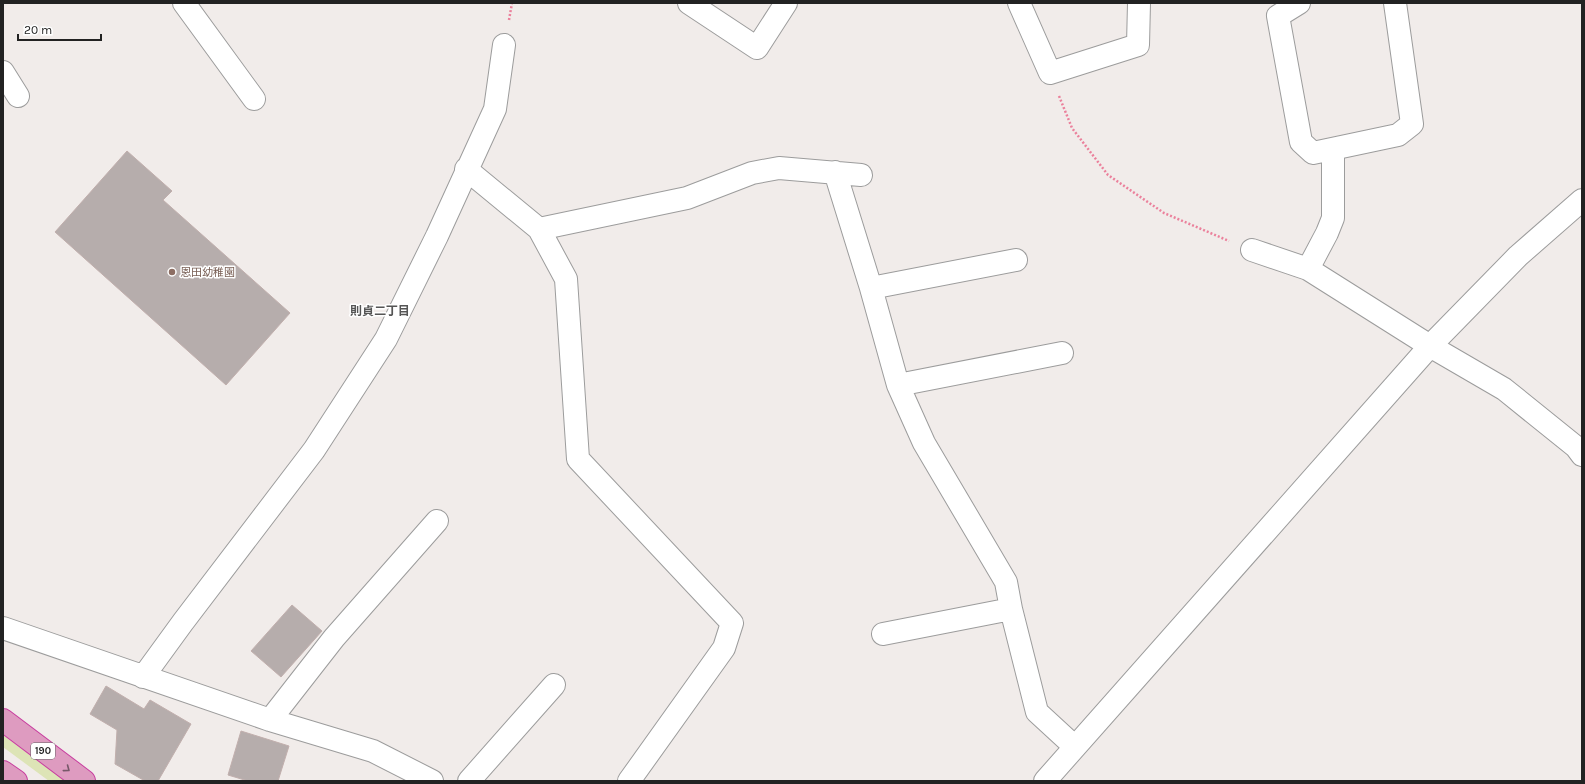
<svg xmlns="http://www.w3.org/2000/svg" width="1585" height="784" font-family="Karla,'Noto Sans JP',sans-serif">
  <rect width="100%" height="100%" fill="#f1ecea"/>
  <path fill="#dde4b6" d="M3 735 65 781H49L3 747Z"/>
  <path fill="#b6adac" stroke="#c1afad" d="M127 151 172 191 163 200 290 313 226 385 55 232Z
    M292 605 322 631 281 677 251 651Z
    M106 686 144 709 150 700 191 724 158 781H145L115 764 117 730 90 714Z
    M241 731 289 746 278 781H248L228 775Z"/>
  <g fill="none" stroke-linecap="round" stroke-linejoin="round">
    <g stroke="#9c9c9c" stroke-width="24">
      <path id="minor" d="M184 3 254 99
        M689 3 757 48 786 3
        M1019 3 1050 73 1138 45 1139 3
        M1299 3 1278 16 1301 142 1313 153 1398 135 1412 124 1395 3
        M3 72 18 96
        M466 169 539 229 566 279 578 459 732 623 724 648 629 781
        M835 172 871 288 898 385 924 443 1006 582 1011 609 1037 712 1075 747
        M539 229 687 198 752 173 779 168 861 175
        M1252 250 1308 269 1430 346 1504 389 1576 447 1582 455
        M1308 269 1327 233 1333 218V150
        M871 288 1016 260
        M898 385 1062 353
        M3 628 270 720 373 751 432 781
        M883 634 1011 609
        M143 677 183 622 314 450 386 339 437 236 495 109 504 45
        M270 720 334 638 437 521
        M469 781 554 685
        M1045 781 1430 346 1518 256 1582 200"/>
    </g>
    <g stroke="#c83d9f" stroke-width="24">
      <path id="highway" d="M3 720 84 781
        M3 772 16 781"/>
    </g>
    <path stroke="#eb819c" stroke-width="2.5" stroke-dasharray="2 2" stroke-linecap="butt" d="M509 20 512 3
      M1059 96 1072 128 1108 175 1164 213 1229 241"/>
    <use href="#minor" stroke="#fff" stroke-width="22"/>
    <use href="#highway" stroke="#de9bc0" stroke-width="22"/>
  </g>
  <defs><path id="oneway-chevron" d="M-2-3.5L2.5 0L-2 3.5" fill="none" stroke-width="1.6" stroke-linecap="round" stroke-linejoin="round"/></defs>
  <use stroke="#775869" href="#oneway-chevron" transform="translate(67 769) rotate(37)"/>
  <circle fill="#8d6e63" stroke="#fff" stroke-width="1.5" cx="172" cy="272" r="4"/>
  <g text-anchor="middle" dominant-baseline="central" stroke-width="3" stroke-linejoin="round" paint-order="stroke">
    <rect fill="#fff" stroke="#646464" stroke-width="1" x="31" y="743" width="24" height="16" rx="3"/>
    <g font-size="10" font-weight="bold" fill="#222">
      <text x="43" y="751">190</text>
    </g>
    <g font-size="11" fill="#785e54" stroke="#fff" text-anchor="start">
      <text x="180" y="272">恩田幼稚園</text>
    </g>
    <g font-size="12" font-weight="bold" fill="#555" stroke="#fff">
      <text x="380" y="311">則貞二丁目</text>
    </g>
  </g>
  <rect width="1585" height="784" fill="none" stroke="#222222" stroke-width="8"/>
  <path d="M18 34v6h83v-6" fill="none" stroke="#222222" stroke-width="2"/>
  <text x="24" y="34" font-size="12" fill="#222222" stroke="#ffffff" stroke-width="3" paint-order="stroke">20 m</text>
</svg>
